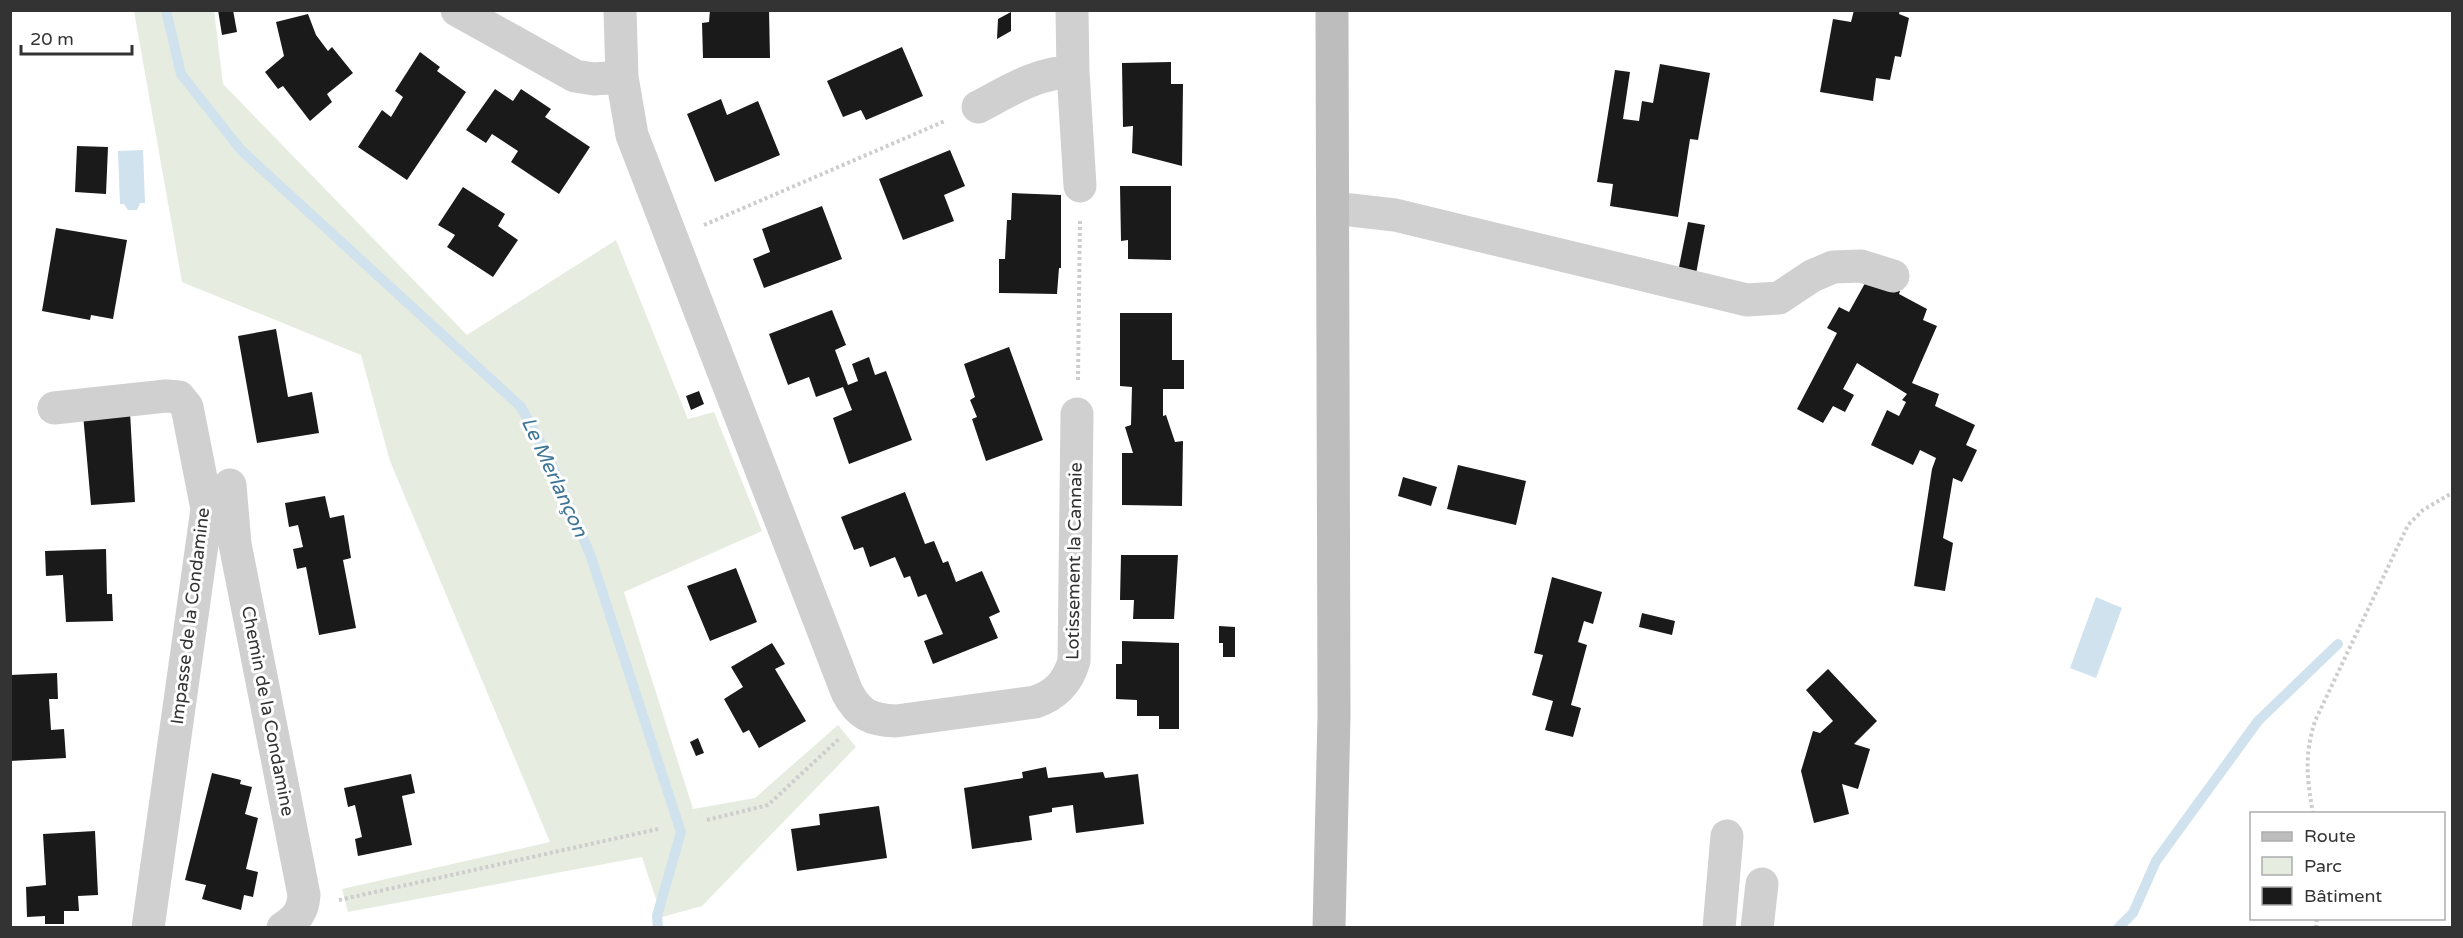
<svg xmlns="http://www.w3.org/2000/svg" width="2463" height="938" font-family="'Varela Round',sans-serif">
  <rect width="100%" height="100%" fill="#fff"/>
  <path fill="#e6ecdf" d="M134 11H214L223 84 467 335 616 240 688 419 714 412 762 531 624 592 693 809 755 798 838 725 856 747 702 906 662 917 642 857 348 912 342 889 550 842 390 461 361 355 182 282Z"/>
  <path fill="#cfe2ee" d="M143 150 145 203H140L137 210H128L124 204H120L118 151Z
    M2096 597 2122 608 2096 678 2070 668Z"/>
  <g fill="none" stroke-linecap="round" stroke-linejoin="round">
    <path stroke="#cfe2ee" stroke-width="10" d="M166 10 181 74 241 150 521 407 549 458 590 554 681 832 657 916 658 928
      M2118 928 2133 913 2156 861 2258 721 2338 644"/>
  </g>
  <path fill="#1a1a1a" d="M218 10H233L237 32 222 35Z
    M710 10H769L770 58H703L702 23 709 22Z
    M1854 10H1900L1899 14 1909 18 1901 57 1895 56 1890 80 1876 78 1873 101 1820 92 1833 19 1851 22Z
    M1011 12V31L997 39 998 19Z
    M308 14 316 35 328 51 332 47 353 73 327 94 332 102 310 121 283 86 278 89 265 72 284 56 276 22Z
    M902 47 923 96 866 120 861 110 843 117 827 81Z
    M420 52 440 67 437 71 466 92 407 180 358 147 382 110 391 117 403 97 395 91Z
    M1171 62V84H1183L1182 166 1132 153 1133 126 1123 127 1122 63Z
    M1660 64 1710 73 1698 140 1690 139 1678 217 1610 206 1613 184 1597 182 1615 70 1630 72 1623 119 1639 121 1642 101 1653 103Z
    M495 89 513 101 521 89 551 109 545 117 590 147 559 194 511 162 518 151 492 134 486 143 466 130Z
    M721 99 727 115 758 101 780 155 715 182 687 114Z
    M77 146 108 147 106 194 75 192Z
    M950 150 965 186 944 195 954 221 903 240 879 179Z
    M1120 186H1171V260L1128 259V240L1121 241Z
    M463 187 505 214 498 226 518 240 493 277 447 247 455 235 438 225Z
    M1012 193 1061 195V268H1059L1057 294 999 293V259H1005L1007 220H1011Z
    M822 206 842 259 764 288 753 259 770 252 762 229Z
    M1688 222 1705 225 1696 274 1678 272Z
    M56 228 127 240 113 319 91 315 90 320 42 311Z
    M1869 276 1900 291 1899 294 1927 309 1923 320 1937 326 1912 383 1939 394 1935 406 1975 425 1966 445 1977 450 1962 482 1953 478 1943 538 1953 543 1945 591 1914 586 1932 469 1936 458 1920 450 1913 465 1871 445 1887 410 1899 416 1906 402 1902 400 1907 394 1857 363 1843 389 1854 395 1845 412 1833 406 1823 423 1797 409 1837 333 1827 328 1839 307 1849 312Z
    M832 310 846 345 835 350 848 385 858 381 852 364 869 357 875 375 886 371 912 440 849 464 833 418 852 410 843 387 816 397 809 377 788 385 769 334Z
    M1120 313H1172V360H1184V389H1163V416L1166 415 1175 442 1183 441 1182 506 1122 505V453H1133L1125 427 1131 425 1132 387 1120 386Z
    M276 329 288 397 312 392 319 433 257 443 238 336Z
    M1009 347 1043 440 986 461 972 419 977 417 970 400 975 397 964 364Z
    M699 391 704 404 691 410 686 396Z
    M130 412 135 502 91 505 83 414Z
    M1458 465 1526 481 1516 525 1447 509Z
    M1403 477 1437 487 1431 506 1398 496Z
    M905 492 925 544 934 541 943 563 948 561 956 582 982 571 1000 612 989 617 998 638 933 664 924 641 943 634 926 594 918 597 910 576 904 578 895 557 870 567 863 547 854 550 841 517Z
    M325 496 330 518 344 515 351 558 343 560 356 628 319 635 306 567 297 569 293 549 303 547 298 525 289 527 285 503Z
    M106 549 107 594H112L113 621 66 622 63 575 46 576 45 551Z
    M1121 555H1178L1174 619H1133L1134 600H1120Z
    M736 568 757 622 710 641 687 586Z
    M1552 577 1602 592 1593 624 1584 621 1578 642 1587 645 1571 705 1581 708 1573 737 1545 730 1553 701 1532 695 1543 655 1534 653Z
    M1642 613 1675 621 1672 635 1639 627Z
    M1219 626 1235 627V657H1223V643H1219Z
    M1122 641 1179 643V729H1159V716H1137V700L1116 699V664H1122Z
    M772 643 785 664 775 669 806 721 759 748 749 730 743 733 724 699 743 687 731 667Z
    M1828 669 1877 721 1854 744 1870 749 1858 789 1842 784 1849 814 1814 823 1801 771 1813 731 1820 733 1833 721 1806 690Z
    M57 673 58 699H49L51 730 64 729 66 758 10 761V675Z
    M698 738 704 753 696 756 690 742Z
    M1046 767 1048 778 1103 772 1105 778 1138 774 1144 824 1076 833 1073 805 1052 808V812L1029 816 1032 840 972 849 964 788 1023 778 1022 772Z
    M212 773 241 780 240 784 252 787 245 814 258 818 246 869 258 872 253 897 244 895 241 910 202 899 206 885 185 880Z
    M411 774 415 793 402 796 412 845 358 856 355 839 362 837 355 805 348 807 344 788Z
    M879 806 887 858 797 871 791 829 820 825 819 814Z
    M95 831 98 895 78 896 79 911H64V924H45V916L27 917 26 887 46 885 43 834Z"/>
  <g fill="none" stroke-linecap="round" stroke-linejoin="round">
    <path stroke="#cdcdcd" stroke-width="4" stroke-dasharray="3 3" stroke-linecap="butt" d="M704 225 945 121
      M1078 380 1080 219
      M2313 814C2307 778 2304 756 2315 721L2408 525 2423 510 2452 493
      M707 820 768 805 840 738
      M339 900 658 829
      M2316 928 2317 918"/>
    <path stroke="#d0d0d0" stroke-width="33" d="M457 10 575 76 594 79 622 77
      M620 10 622 77 632 135 847 692C859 715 871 720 896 721L1035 702C1056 695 1068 682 1074 661L1077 414
      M1072 10 1073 72 1080 186
      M978 107C1009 91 1037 72 1073 72
      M1333 208 1395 215 1747 300 1779 298 1812 276 1833 267 1861 266 1893 276
      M54 408 166 396 179 397 187 407 207 509 148 928
      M230 485 235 544 304 895C303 911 297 919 283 928
      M1719 928 1727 836
      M1757 928 1762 884"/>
    <path stroke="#bdbdbd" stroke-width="33" d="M1329 928 1334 716 1332 10"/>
  </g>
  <g text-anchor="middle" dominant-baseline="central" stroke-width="6" stroke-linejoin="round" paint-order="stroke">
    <g font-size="18" fill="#333" stroke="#fff">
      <text transform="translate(1074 561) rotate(-89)">Lotissement la Cannaie</text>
      <text transform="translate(190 616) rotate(-83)">Impasse de la Condamine</text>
      <text transform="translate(268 711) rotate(79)">Chemin de la Condamine</text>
    </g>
    <g font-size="20" font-style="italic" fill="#3f7597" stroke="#fff">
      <text transform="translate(554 477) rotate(65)">Le Merlançon</text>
    </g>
  </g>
  <rect width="2463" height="938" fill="none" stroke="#333333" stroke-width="24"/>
  <rect x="2250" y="812" width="195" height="108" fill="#ffffff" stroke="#adadad" stroke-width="1.5"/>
  <rect x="2262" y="832" width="30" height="9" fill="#bdbdbd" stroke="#adadad" stroke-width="1.5"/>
  <text x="2304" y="842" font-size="18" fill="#333333">Route</text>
  <rect x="2262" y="857" width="30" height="18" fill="#e6ecdf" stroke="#adadad" stroke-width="1.5"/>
  <text x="2304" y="872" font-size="18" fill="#333333">Parc</text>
  <rect x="2262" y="887" width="30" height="18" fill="#1a1a1a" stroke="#adadad" stroke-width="1.5"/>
  <text x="2304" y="902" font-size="18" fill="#333333">Bâtiment</text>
  <path d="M21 45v9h111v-9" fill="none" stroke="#333333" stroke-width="3"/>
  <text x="30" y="45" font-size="18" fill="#333333" stroke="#ffffff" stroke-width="4.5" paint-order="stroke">20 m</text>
</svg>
